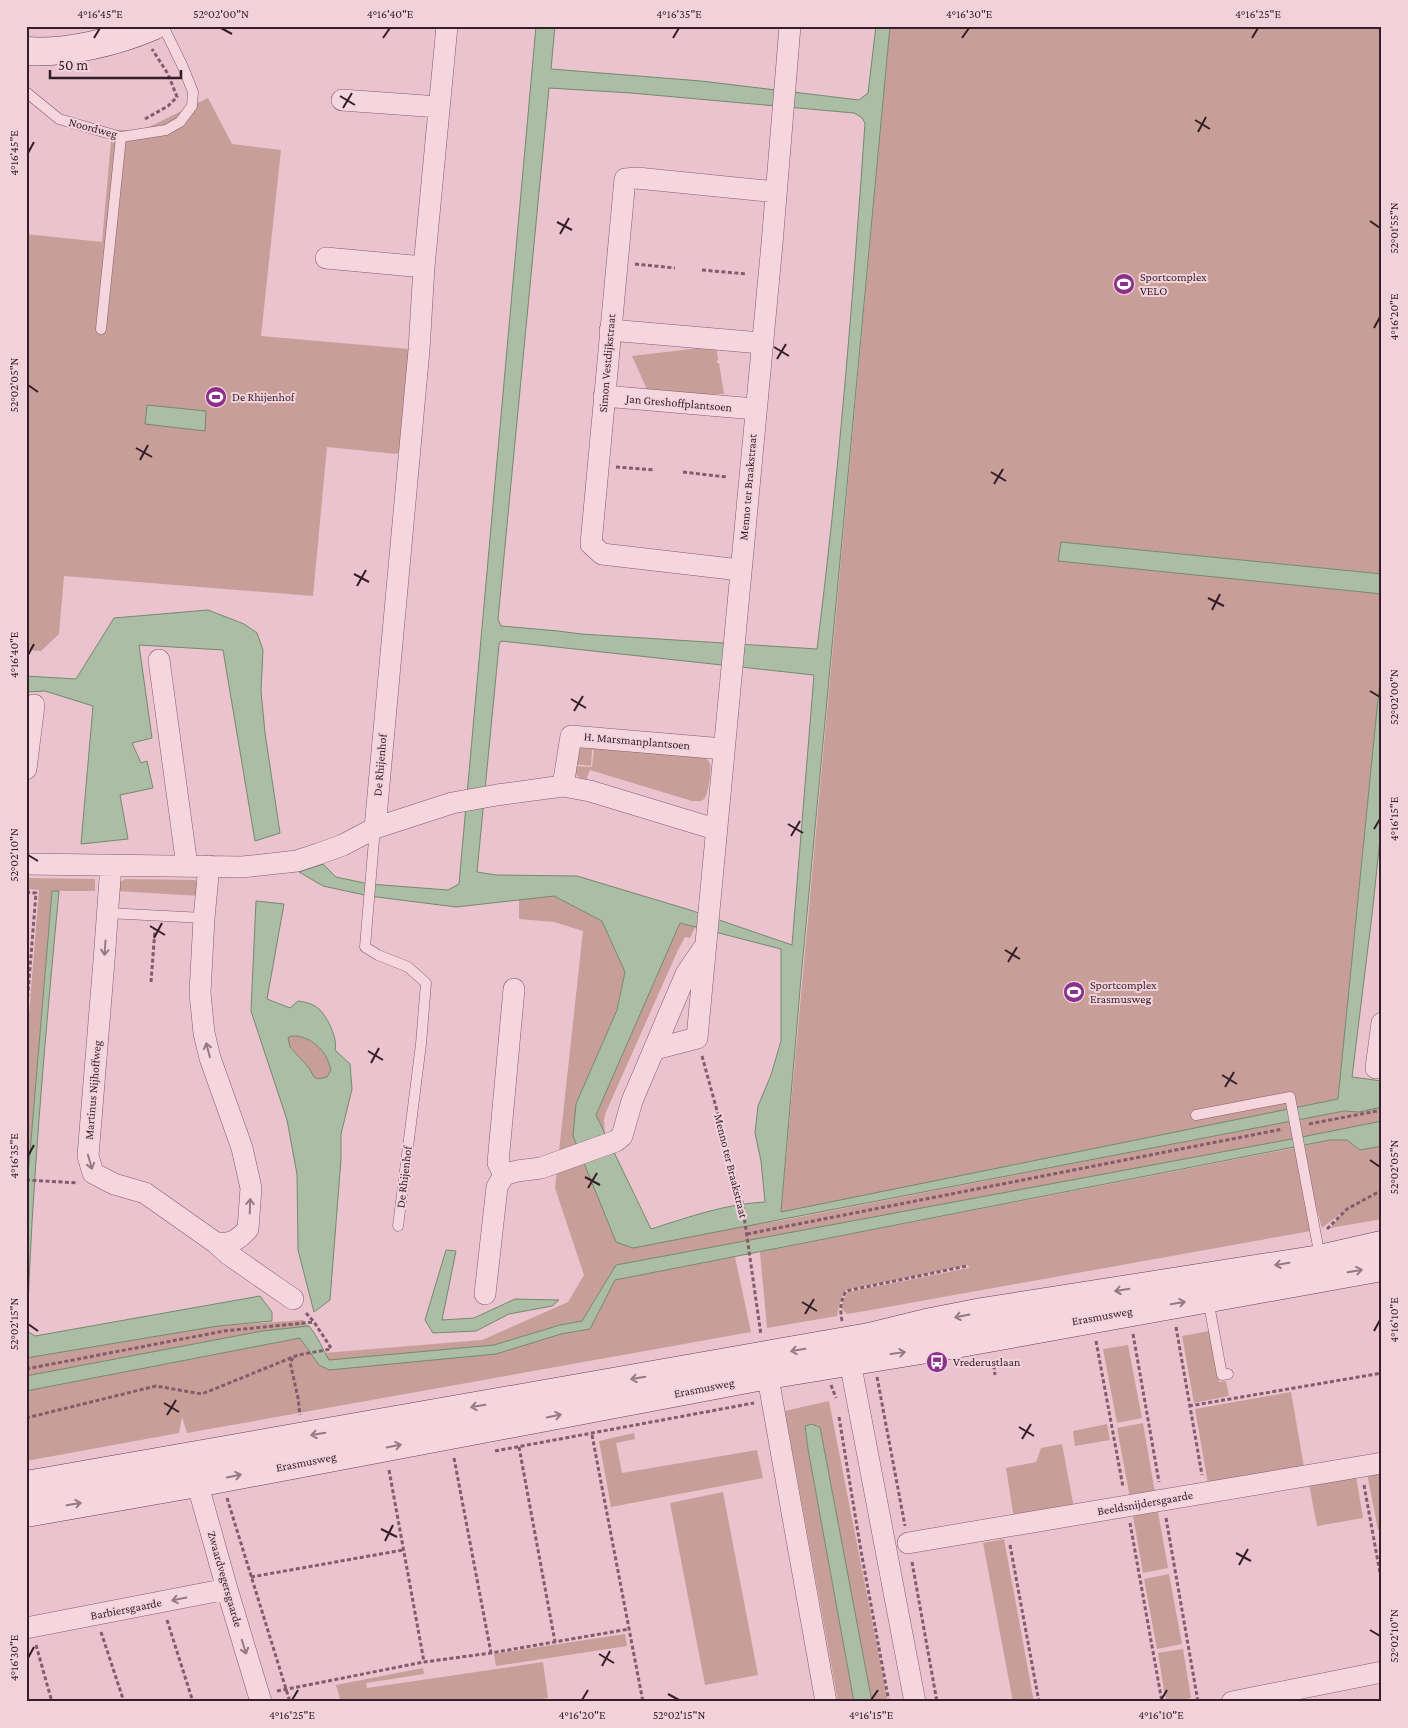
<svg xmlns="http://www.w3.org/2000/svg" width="1408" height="1728" font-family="'Crimson Pro',serif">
  <rect width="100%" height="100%" fill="#eac3ce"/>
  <path fill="#c79f98" d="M890 26H1382V574L1061 542 1058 561 1382 594V659L1338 1099 781 1213Z
    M208 98 232 144 281 150 261 336 409 349 401 452H398L397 454 327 447 313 596 64 576 59 634 41 651 26 650V234L102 242 112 130H143Z
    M716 346 718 359 716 363H719L724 394H649L632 356Z
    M579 743 702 756C705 758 709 760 710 764 712 769 708 796 704 799 701 802 696 801 692 801L590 770 586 780C579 778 573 774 574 766L592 767 594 750H592L591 766 574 764Z
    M26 878 95 879V891H52L28 1176H26V1052L39 890 26 889Z
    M125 879 195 880 201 889V896L116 891 119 883Z
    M554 896 602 921 625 971 617 1010 576 1104 616 1242 779 1221 1344 1111 1359 1112 1382 1107V1121L1297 1138 616 1265 582 1321 560 1325 494 1345 329 1360 324 1353 482 1340 568 1302 584 1275 555 1188 583 931 554 922 519 919V900Z
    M680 923 695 927 690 938 685 937 678 950 606 1112 604 1120 605 1135 596 1115Z
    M291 1036C304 1035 323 1045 328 1058 330 1061 330 1066 331 1070L327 1077 318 1079 314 1077 309 1068 290 1047 288 1038Z
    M1330 1140H1347L1360 1150 1382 1146V1219L1330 1228 1345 1210 1322 1228 1300 1150 1311 1231 871 1310 847 1314 842 1309 843 1300 848 1292 969 1268 968 1265 846 1290 841 1298 837 1316 767 1328 760 1252 1299 1147Z
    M735 1257 751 1332 187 1433 182 1417 179 1433 26 1461V1391L300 1338 319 1365 496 1354 561 1334 590 1329 615 1280Z
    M303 1320 309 1326 262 1331 26 1376 27 1358 218 1326Z
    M1209 1331 1219 1382 1226 1381 1229 1396 1194 1403 1182 1336Z
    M1128 1345 1142 1418 1117 1423 1103 1349Z
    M1291 1392 1304 1467 1208 1484 1195 1409Z
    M829 1401 888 1702H872L820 1427 817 1425 805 1426 808 1449 854 1702H838L785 1411Z
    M1143 1423 1155 1493 1130 1498 1117 1428Z
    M1107 1424 1110 1440 1075 1446 1073 1431Z
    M634 1433 635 1439 616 1443 622 1473 757 1450 763 1478 611 1507 599 1441Z
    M1062 1444 1074 1508 1014 1519 1006 1468 1036 1462 1041 1448Z
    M1382 1470V1529L1378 1530 1367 1473Z
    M1356 1476 1363 1518 1317 1526 1309 1484Z
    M723 1492 758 1675 705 1685 670 1503Z
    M1158 1512 1168 1568 1143 1573 1133 1516Z
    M1004 1539 1034 1702H1013L983 1543Z
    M1169 1574 1182 1644 1157 1649 1144 1579Z
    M625 1634 627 1646 496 1666 494 1654Z
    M1183 1649 1191 1698 1166 1702 1158 1653Z
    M543 1662 548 1698 521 1702H341L336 1685 423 1668 424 1674 366 1683 367 1688Z"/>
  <path fill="#abbda5" stroke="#738a6d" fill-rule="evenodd" d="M536 26H555L551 69 701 81 859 100 868 93 876 26H890L801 978 781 1212 1338 1099 1382 659V820L1372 915 1352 1077 1382 1081V1107L1359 1112 1344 1111 633 1248 616 1242 573 1136 576 1104 617 1010 625 972 602 921 554 896 456 907 369 896 323 886 299 872 323 864 336 877 369 884 448 890 459 884ZM549 88 631 93 854 113 862 118 865 123C853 298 839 474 817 649L581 634 558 631 501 626 498 619ZM501 641 814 675 792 945 690 910 577 876 496 875 477 872 499 645ZM680 923 781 949V1041L771 1075 758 1106 755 1133 761 1161 765 1202C725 1204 689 1217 651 1229L596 1115Z
    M147 405 206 411 205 431 145 424Z
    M1061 542 1382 574V594L1058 561Z
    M208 610 244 624 257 633 263 650 261 691 265 733 280 833 255 841 223 650 139 645 152 738 132 743 141 763 147 761 153 788 120 795 128 839 81 844 93 706 45 691 26 692V676L76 679 114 618Z
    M52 891H59C45 1038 32 1184 27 1331L35 1336 260 1296 272 1312V1321L218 1326 26 1358V1200Z
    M256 901 284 904 267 999 290 1008 298 1001C306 1002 314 1004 320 1010 328 1018 338 1039 335 1050L350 1064 352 1089 341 1134V1159L330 1300 314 1312 298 1250 297 1174 287 1120 251 1011ZM291 1036C311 1035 327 1051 331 1070L327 1077 318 1079 314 1077 309 1068 290 1047 288 1038Z
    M1382 1121V1146L1360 1150 1347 1140H1330L615 1280 590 1329 561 1334 496 1354 329 1370 319 1365 300 1338 26 1391V1376L262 1331 309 1326C318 1337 322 1348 329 1360L494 1345 560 1325 582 1321 616 1265 1297 1138Z
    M446 1250 456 1251 442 1320 474 1318 515 1299 559 1300 552 1306 509 1314 476 1331 433 1333 425 1320Z
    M811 1424 820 1427 872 1702H854L808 1449 805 1426Z"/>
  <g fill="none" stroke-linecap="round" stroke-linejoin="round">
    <g stroke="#825c6d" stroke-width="11">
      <path id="lane" d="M26 92 59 119 121 137 166 130 180 122 192 106 193 92 183 67 163 26
        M101 329 121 137
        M375 828 365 947 378 955 408 967 426 983 421 1044 398 1226
        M107 913 204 918
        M1196 1115 1290 1097 1320 1257
        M1208 1299 1222 1375 1228 1374"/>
    </g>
    <g stroke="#825c6d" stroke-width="22">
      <path id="street" d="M342 100 439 107
        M326 258 424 267
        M610 330 761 343
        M604 396 755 409
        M740 570 602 554 591 544 625 179 637 178 776 192
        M159 660 187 866
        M26 769 34 705
        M563 786 571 736 724 749
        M375 828 419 350 424 267 447 26
        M26 864 242 867 297 861 318 854 343 845 375 828 452 803 497 795 563 786 590 791 715 829
        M111 865 104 961 88 1156 93 1173 114 1184 145 1193 216 1243C231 1245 238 1240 248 1229L251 1188 242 1148 210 1058 204 1033 200 993 204 918 209 866
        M655 1049 697 1038 772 244 790 26
        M1376 1068 1382 1023
        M504 1175 517 1171 541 1168 616 1141 622 1136 632 1101 686 974 703 949
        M216 1243 228 1254 293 1299
        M485 1294 497 1187 504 1175 498 1163 514 989
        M847 1346 915 1702
        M765 1361 826 1702
        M193 1468 227 1589 261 1702
        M908 1543 1382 1463
        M26 1628 227 1589
        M1232 1702 1382 1672"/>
    </g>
    <g stroke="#643f50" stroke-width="29">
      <path id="secondary" d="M26 51C66 54 116 42 153 26
        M26 1485 869 1337 926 1323 982 1312 1320 1259 1382 1245
        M26 1513 197 1483 768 1375 933 1348 1382 1267"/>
    </g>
    <path stroke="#825c6d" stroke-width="3" stroke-dasharray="4 2.5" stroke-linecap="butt" d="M145 119 168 106 177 97 168 74 152 49
      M635 264 675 268
      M702 270 747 274
      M616 467 655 470
      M683 472 727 477
      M26 892 36 893 26 1018
      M151 982 155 929
      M702 1056 742 1202 761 1335
      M1309 1124 1382 1110
      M26 1180 78 1183
      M1327 1229 1347 1209 1382 1190
      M747 1234 1283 1129
      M306 1313 314 1322 331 1348
      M842 1321C840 1309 840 1302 846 1291L967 1266
      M1176 1327 1202 1475
      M1133 1334 1159 1482
      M1096 1341 1123 1487
      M293 1358 290 1362 298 1398 300 1415
      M993 1359 995 1375
      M26 1369 224 1331 314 1322
      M877 1377 905 1526
      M831 1385 836 1398
      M1189 1406 1382 1373
      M839 1417 861 1551 889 1702
      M26 1418 156 1386 202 1394 298 1355 331 1349
      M592 1435 643 1702
      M519 1447 555 1642
      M495 1451 754 1403
      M454 1458 491 1653
      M389 1470 424 1662
      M1364 1485 1382 1584
      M227 1498 290 1702
      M1166 1518 1198 1702
      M1130 1523 1162 1702
      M1010 1545 1039 1702
      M912 1562 937 1702
      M251 1577 403 1550
      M167 1620 193 1702
      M101 1632 124 1702
      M36 1645 52 1702
      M277 1691 424 1662 491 1653 629 1629"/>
    <use href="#lane" stroke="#f5d6de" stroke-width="10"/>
    <use href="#street" stroke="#f5d6de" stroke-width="21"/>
    <use href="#secondary" stroke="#f5d6de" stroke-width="28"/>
  </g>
  <defs><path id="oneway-shaft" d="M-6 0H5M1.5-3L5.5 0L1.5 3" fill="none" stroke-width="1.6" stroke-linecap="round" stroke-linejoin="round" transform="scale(1.25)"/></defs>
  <g stroke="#947a84">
    <use href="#oneway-shaft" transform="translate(105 948) rotate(94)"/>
    <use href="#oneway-shaft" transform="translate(208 1050) rotate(-105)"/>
    <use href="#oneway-shaft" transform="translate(90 1162) rotate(74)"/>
    <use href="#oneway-shaft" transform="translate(250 1206) rotate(-88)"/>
    <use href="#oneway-shaft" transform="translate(1282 1264) rotate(171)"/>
    <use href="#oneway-shaft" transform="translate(1355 1271) rotate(-10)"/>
    <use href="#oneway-shaft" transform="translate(1122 1290) rotate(171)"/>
    <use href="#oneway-shaft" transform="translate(1178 1303) rotate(-10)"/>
    <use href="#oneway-shaft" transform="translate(962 1316) rotate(169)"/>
    <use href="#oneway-shaft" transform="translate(798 1350) rotate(170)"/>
    <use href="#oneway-shaft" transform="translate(898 1353) rotate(-8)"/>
    <use href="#oneway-shaft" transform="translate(638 1378) rotate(170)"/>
    <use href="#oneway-shaft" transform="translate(478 1406) rotate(170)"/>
    <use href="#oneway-shaft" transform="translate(554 1416) rotate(-11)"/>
    <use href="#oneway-shaft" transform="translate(318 1434) rotate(170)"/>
    <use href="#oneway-shaft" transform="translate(394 1446) rotate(-11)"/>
    <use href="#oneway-shaft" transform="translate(234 1476) rotate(-11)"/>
    <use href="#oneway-shaft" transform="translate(74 1504) rotate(-10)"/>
    <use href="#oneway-shaft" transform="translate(179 1599) rotate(169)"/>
    <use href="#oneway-shaft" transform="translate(244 1647) rotate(73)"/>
  </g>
  <path fill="none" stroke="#331e29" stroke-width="2" d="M221 28 232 34M94 38 100 28M383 38 390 28M673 38 679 28M962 38 969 28M1252 38 1258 28M340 96 355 105M343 108 352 93M1195 120 1210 129M1198 132 1206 117M28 153 34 142M1370 221 1380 228M557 222 572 230M560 234 569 218M1374 328 1380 317M774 347 789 356M777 359 786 344M28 385 38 392M136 448 152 457M140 460 148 445M991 472 1006 481M994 484 1003 469M354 574 369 582M357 586 366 570M1208 598 1224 606M1212 610 1220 594M28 655 34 644M1370 691 1380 697M571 699 586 708M574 711 583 696M788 824 803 833M1374 829 1380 819M791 836 800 821M28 855 38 861M150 926 165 935M154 938 162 923M1005 950 1020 959M1008 962 1017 947M368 1051 383 1060M371 1063 379 1048M1222 1075 1237 1084M1225 1087 1234 1072M28 1156 34 1145M1370 1160 1380 1167M585 1177 600 1185M588 1188 597 1173M802 1302 817 1311M805 1314 814 1299M28 1324 38 1331M1374 1331 1380 1320M164 1403 179 1412M167 1415 176 1400M1019 1427 1034 1436M1022 1439 1031 1424M381 1529 397 1537M385 1541 393 1525M1236 1553 1251 1561M1239 1565 1248 1549M1370 1630 1380 1636M599 1654 614 1663M28 1658 34 1647M602 1666 610 1651M668 1694 679 1700M292 1700 298 1690M582 1700 588 1690M871 1700 878 1690M1161 1700 1167 1690"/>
  <defs>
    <g id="stadium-disc" transform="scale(1.125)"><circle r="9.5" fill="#8c318a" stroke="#f2d2da"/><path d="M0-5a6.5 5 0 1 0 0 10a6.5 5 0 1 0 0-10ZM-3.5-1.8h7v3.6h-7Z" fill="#fff"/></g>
    <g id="bus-disc" transform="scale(1.125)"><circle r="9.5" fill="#8c318a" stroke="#f2d2da"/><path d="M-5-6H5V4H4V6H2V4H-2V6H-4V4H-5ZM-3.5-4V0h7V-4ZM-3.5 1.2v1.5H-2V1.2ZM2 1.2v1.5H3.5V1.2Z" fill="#fff"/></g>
  </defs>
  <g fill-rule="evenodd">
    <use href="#stadium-disc" x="1124" y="284"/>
    <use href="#stadium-disc" x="216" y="397"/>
    <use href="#stadium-disc" x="1074" y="992"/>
    <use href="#bus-disc" x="937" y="1362"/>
  </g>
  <g text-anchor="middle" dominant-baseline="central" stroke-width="4" stroke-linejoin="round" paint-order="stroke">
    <g font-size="12" fill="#331e29" stroke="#f2d2da">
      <text transform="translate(93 128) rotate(15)">Noordweg</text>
      <text transform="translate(607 363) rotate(-85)">Simon Vestdijkstraat</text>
      <text transform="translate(679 403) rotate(5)">Jan Greshoffplantsoen</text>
      <text transform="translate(748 487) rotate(-85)">Menno ter Braakstraat</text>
      <text transform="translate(637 741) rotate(5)">H. Marsmanplantsoen</text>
      <text transform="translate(380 765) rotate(-85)">De Rhijenhof</text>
      <text transform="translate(93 1090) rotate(-85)">Martinus Nijhoffweg</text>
      <text transform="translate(731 1166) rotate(76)">Menno ter Braakstraat</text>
      <text transform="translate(404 1177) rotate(-83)">De Rhijenhof</text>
      <text transform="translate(1102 1316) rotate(-10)">Erasmusweg</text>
      <text transform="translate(704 1388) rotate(-11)">Erasmusweg</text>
      <text transform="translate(306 1462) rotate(-11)">Erasmusweg</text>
      <text transform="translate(1145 1503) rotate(-10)">Beeldsnijdersgaarde</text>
      <text transform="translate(225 1579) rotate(74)">Zwaardvegersgaarde</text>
      <text transform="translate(126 1609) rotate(-11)">Barbiersgaarde</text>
    </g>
    <g font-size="12" fill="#331e29" stroke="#f2d2da" text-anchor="start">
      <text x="1140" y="277">Sportcomplex<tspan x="1140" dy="14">VELO</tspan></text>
      <text x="232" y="397">De Rhijenhof</text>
      <text x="1090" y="985">Sportcomplex<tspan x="1090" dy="14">Erasmusweg</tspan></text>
      <text x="953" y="1362">Vrederustlaan</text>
    </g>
  </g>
  <rect width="1408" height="1728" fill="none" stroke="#f2d2da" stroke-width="55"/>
  <path d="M50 70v8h131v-8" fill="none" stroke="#331e29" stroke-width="2.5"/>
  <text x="58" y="70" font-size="15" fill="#331e29" stroke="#f2d2da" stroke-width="4" paint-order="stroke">50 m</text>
  <rect x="28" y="28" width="1352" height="1672" fill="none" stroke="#331e29" stroke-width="2"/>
  <g font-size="12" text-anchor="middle" fill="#331e29">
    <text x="100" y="18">4°16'45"E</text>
    <text x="221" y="18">52°02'00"N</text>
    <text x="390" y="18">4°16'40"E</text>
    <text x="679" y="18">4°16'35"E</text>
    <text x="969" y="18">4°16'30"E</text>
    <text x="1258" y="18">4°16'25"E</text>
    <text transform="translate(14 153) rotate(-90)" y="4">4°16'45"E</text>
    <text transform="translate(1394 228) rotate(-90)" y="4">52°01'55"N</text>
    <text transform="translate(1394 317) rotate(-90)" y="4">4°16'20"E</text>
    <text transform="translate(14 385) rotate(-90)" y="4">52°02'05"N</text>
    <text transform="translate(14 655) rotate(-90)" y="4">4°16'40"E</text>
    <text transform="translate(1394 697) rotate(-90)" y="4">52°02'00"N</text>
    <text transform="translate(1394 819) rotate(-90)" y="4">4°16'15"E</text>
    <text transform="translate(14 855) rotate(-90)" y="4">52°02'10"N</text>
    <text transform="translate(14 1156) rotate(-90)" y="4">4°16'35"E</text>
    <text transform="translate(1394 1167) rotate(-90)" y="4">52°02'05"N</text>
    <text transform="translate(1394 1320) rotate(-90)" y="4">4°16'10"E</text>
    <text transform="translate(14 1324) rotate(-90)" y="4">52°02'15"N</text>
    <text transform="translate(1394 1636) rotate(-90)" y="4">52°02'10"N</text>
    <text transform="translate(14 1658) rotate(-90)" y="4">4°16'30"E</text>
    <text x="292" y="1719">4°16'25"E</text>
    <text x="582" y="1719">4°16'20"E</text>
    <text x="679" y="1719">52°02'15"N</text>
    <text x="871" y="1719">4°16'15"E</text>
    <text x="1161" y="1719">4°16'10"E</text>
  </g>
</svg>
